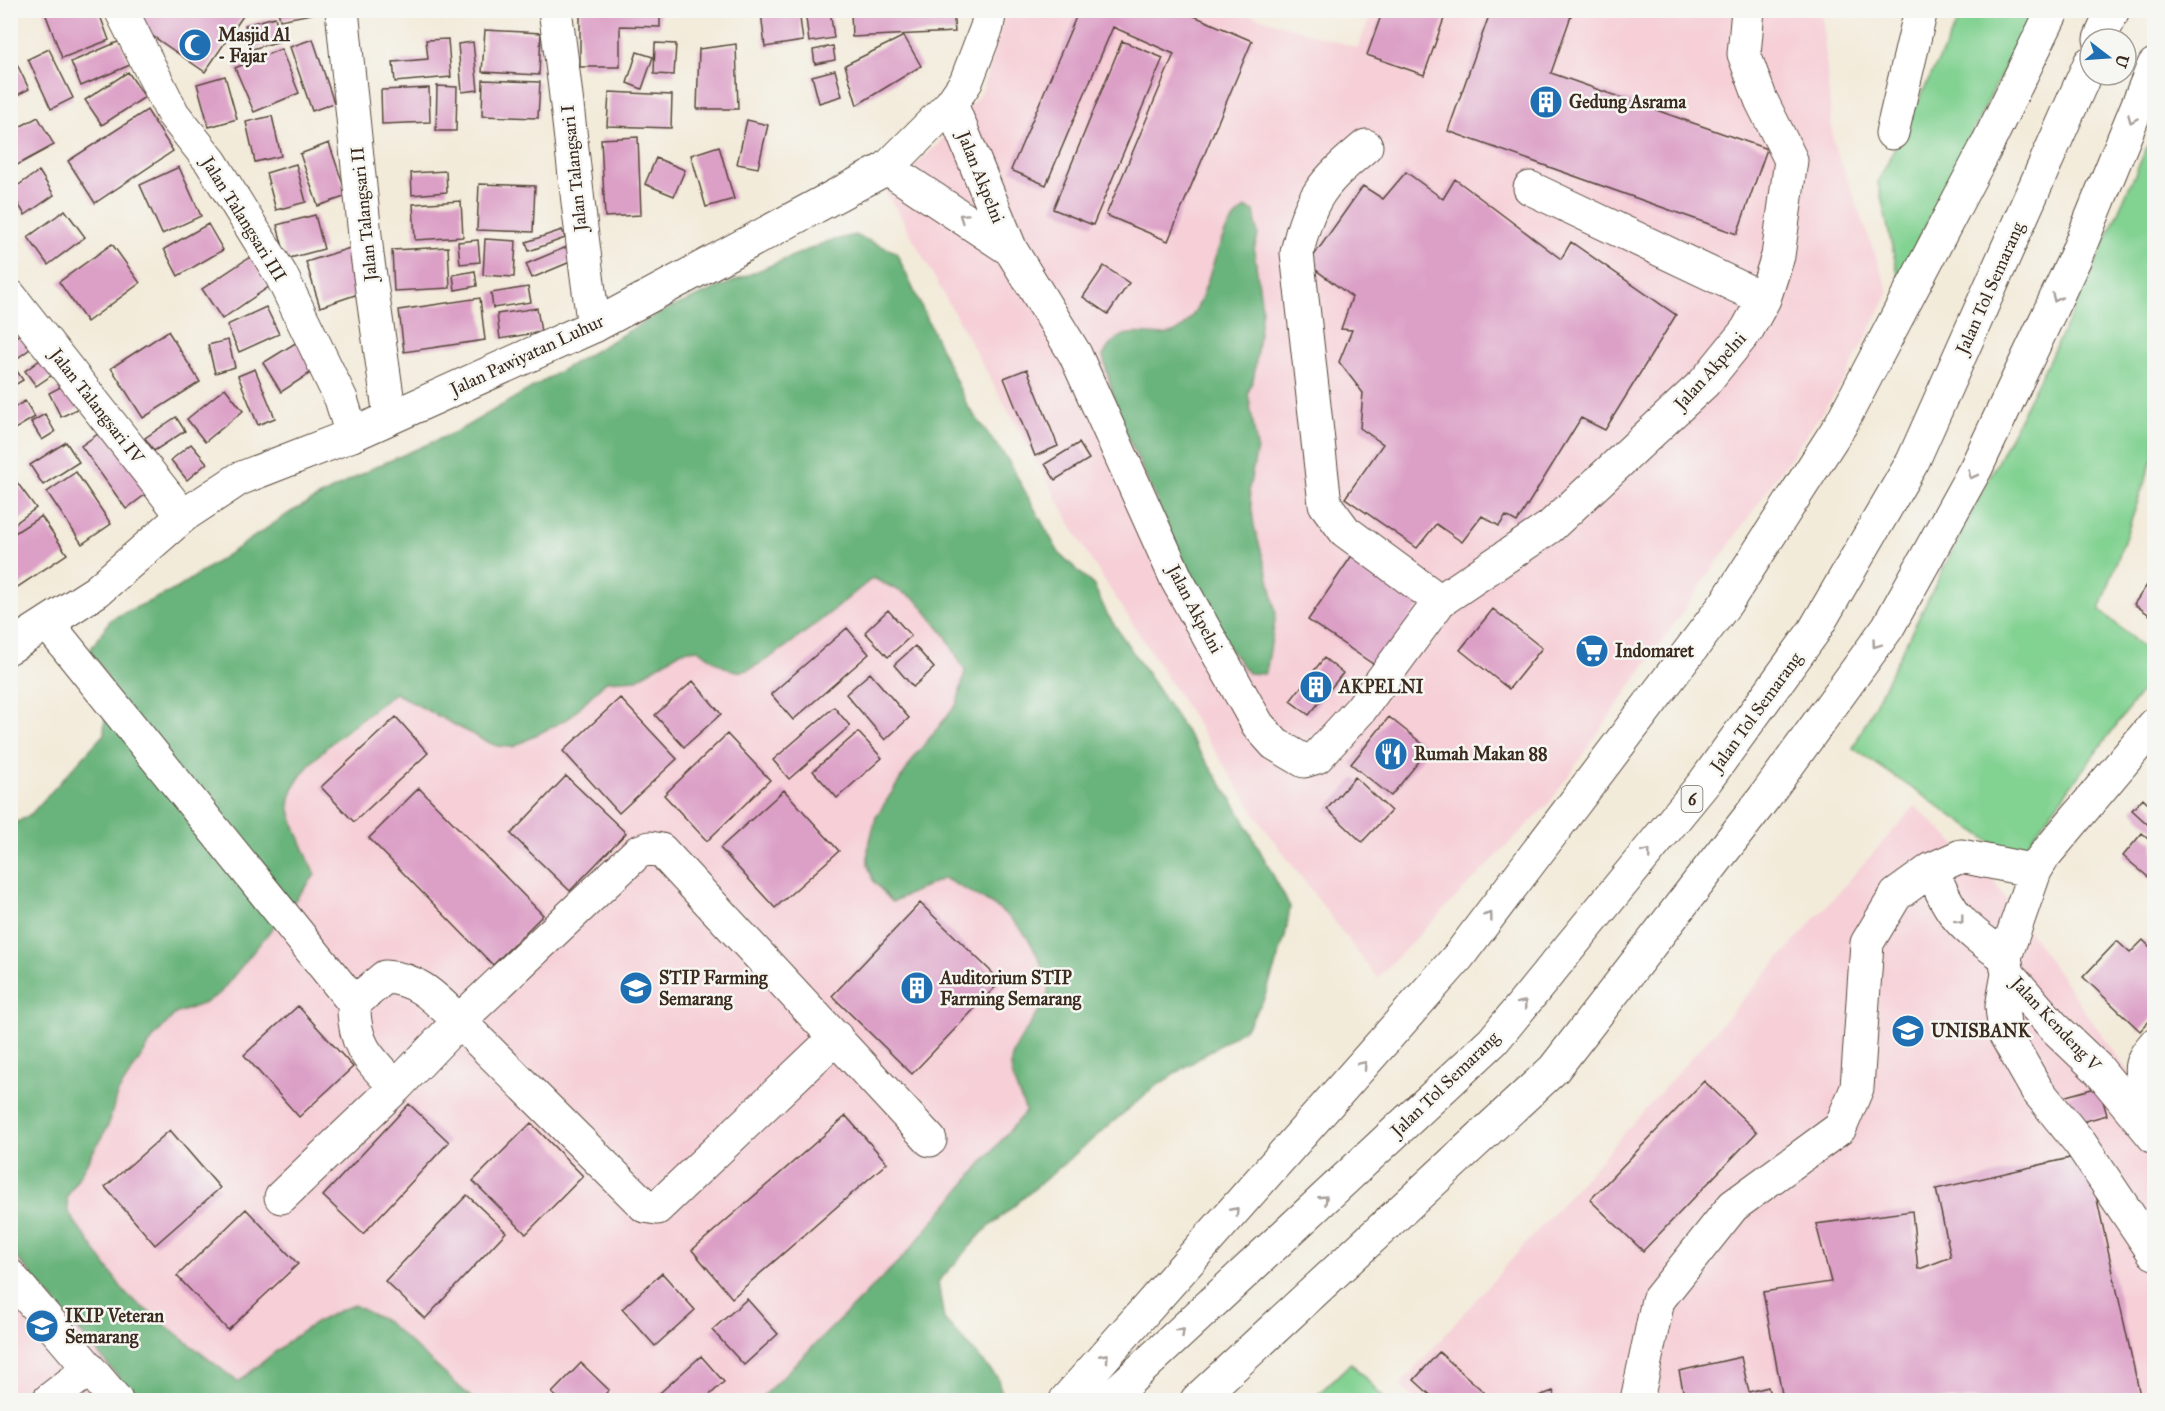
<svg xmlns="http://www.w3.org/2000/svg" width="2165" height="1411" font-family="'IM FELL Great Primer',serif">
  <rect width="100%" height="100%" fill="#f6f6f2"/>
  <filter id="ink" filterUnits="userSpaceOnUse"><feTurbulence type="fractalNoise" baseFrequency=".0167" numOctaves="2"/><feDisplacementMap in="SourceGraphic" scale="12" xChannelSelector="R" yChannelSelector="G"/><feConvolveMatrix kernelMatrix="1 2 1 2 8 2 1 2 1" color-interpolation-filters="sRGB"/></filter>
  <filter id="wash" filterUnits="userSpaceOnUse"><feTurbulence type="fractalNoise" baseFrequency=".008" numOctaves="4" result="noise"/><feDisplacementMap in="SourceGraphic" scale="24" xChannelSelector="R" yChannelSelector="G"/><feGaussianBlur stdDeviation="1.35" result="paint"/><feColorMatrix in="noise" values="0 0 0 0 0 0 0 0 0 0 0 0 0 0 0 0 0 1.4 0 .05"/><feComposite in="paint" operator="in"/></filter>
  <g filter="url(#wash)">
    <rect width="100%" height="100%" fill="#f3ebda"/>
    <path fill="#f6cfd7" d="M1006 11H1239L1357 48 1373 11H1822L1833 141 1889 292 1845 379 1550 802 1377 978 1265 829 1088 555 897 210 885 193 937 145 982 92Z
      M873 578 916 599 945 635 965 671 957 704 916 755 876 817 944 878 1010 915 1031 939 1049 983 1047 997 1026 1034 1016 1046 1012 1076 1026 1111 905 1255 759 1400H474L388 1322 311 1327 238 1382 126 1294 68 1212 67 1197 108 1126 117 1094 154 1037 175 1014 205 1003 315 875 289 808 291 791 298 777 324 751 395 692 483 740 569 718 606 681 637 679 682 651 698 648 726 668 742 671 770 657Z
      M1915 806 1991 877 2154 1109V1400H1414L1400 1385Z
      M11 1251 138 1400H11Z"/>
    <path fill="#82d292" stroke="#5e7e58" stroke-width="1.5" d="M1963 11H2033L1899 279 1878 182Z
      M2154 131V455L2100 610 2154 657V675L2016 859 1853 748 2080 298Z
      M1351 1363 1386 1400H1312Z"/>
    <path fill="#69b47c" stroke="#526f4d" stroke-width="1.5" d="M1246 208 1254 211 1258 235 1254 250 1262 309 1254 376 1248 393 1257 448 1249 489 1254 526 1270 583 1276 614 1267 667 1264 674 1248 673 1213 627 1118 415 1103 356C1125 311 1161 352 1186 324 1214 292 1212 229 1246 208Z
      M855 235 896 252 968 407 1007 459 1059 553 1094 586 1107 614 1236 806 1290 907 1285 937 1264 999 1246 1028 1153 1088 982 1233 938 1282 944 1319 997 1377 1004 1400H759L905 1255 1026 1111C1020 1096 1011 1080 1011 1063 1011 1046 1038 1017 1046 999 1052 986 1046 976 1041 964 1020 912 990 904 944 878L892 902 873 880 868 865V849L876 817 916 755 957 704 965 671 945 635 916 599 873 578C847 598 770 665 743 671 728 674 710 657 698 649L682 651 637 679 606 681 569 718 513 747 497 746 483 740 395 693C368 714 281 772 290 810 295 832 307 854 315 875L220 993 205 1003 175 1014 154 1037 117 1094 108 1126 67 1197 68 1212 126 1294 238 1382C274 1354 310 1319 354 1305L387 1322 474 1400H138L11 1251 10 819 18 822 31 814 104 734 107 676 90 650 111 619 176 589 291 512 373 468 458 431 661 312 826 242Z"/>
    <g id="blocks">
      <path fill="#dc9fc6" d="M44 10H98L109 40 62 58Z
        M134 10H247L205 72 128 19Z
        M278 10H311L312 14 280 20Z
        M348 10H387V12L348 13Z
        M580 10H660V27L620 26V67H580Z
        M775 10H799L803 41 765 47 761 12Z
        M805 10H830L834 38 809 42Z
        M953 10 955 32 852 37 851 11Z
        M1079 10H1180L1252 41 1168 241 1106 215 1174 54 1113 27 1046 185 1011 170Z
        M1383 10H1447L1424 75 1367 55Z
        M1491 10H1573L1551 73 1767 149 1737 234 1448 131Z
        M275 17 281 41 252 49 245 25Z
        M485 30 541 33 539 75 482 72Z
        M904 36 921 66 857 105 845 65Z
        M313 39 334 103 312 111 290 47Z
        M448 39 451 77 395 82 393 62 428 59 426 40Z
        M120 41 130 65 81 86 71 62Z
        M1122 41 1163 58 1093 225 1053 209Z
        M473 42 478 90 462 92 458 44Z
        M655 43 676 44 674 75 654 74Z
        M736 44 738 109H697L699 49Z
        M833 46 835 60 815 64 813 50Z
        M49 49 73 98 51 109 28 59Z
        M281 49 299 93 254 112 235 68Z
        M10 50 29 89 10 99Z
        M637 52 653 57 642 89 627 83Z
        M835 70 842 96 819 103 812 76Z
        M128 72 145 97 102 125 85 100Z
        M225 76 237 119 209 127 197 84Z
        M483 80 540 82 538 118 482 116Z
        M437 86 457 87 456 131H436Z
        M429 88 430 122 382 124 381 90Z
        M609 92 672 95 671 128 607 126Z
        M147 110 173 151 95 203 68 161Z
        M272 116 281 156 255 162 246 122Z
        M38 117 54 145 10 169V132Z
        M747 120 768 125 758 168 737 164Z
        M638 137 641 215 605 217 601 139Z
        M329 143 347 196 318 206 300 154Z
        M719 146 734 199 706 207 691 155Z
        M656 158 685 170 674 196 645 184Z
        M296 164 306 202 276 210 266 173Z
        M179 167 201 216 162 234 140 185Z
        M39 171 54 195 25 215 10 191Z
        M446 171 447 192 412 195 411 173Z
        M1406 172 1443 199 1455 179 1561 259 1571 242 1676 315 1605 430 1581 418 1517 522 1506 516 1499 526 1482 516 1462 542 1436 524 1417 548 1345 498 1383 444 1360 428 1363 393 1339 362 1352 330 1341 329 1352 297 1308 264 1363 186 1383 199Z
        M479 184 535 186 533 232 477 230Z
        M461 201 463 237 415 240 413 204Z
        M65 210 85 237 48 265 28 237Z
        M315 215 324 249 286 259 277 225Z
        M208 224 223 250 178 276 164 249Z
        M562 230 565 238 529 251 526 242Z
        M485 239 516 241 514 277 483 275Z
        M478 240 480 262 460 264 458 242Z
        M112 244 140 283 87 322 59 282Z
        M569 246 575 260 532 278 526 264Z
        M448 247 450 288 394 291 392 250Z
        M350 248 364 292 320 307 306 262Z
        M250 257 270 286 222 319 202 289Z
        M1104 266 1129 283 1108 314 1083 297Z
        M475 271 477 286 455 290 453 275Z
        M528 287 531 302 493 308 491 293Z
        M480 298 485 340 404 352 399 310Z
        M266 307 279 334 239 352 227 325Z
        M537 308 541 332 500 339 497 314Z
        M32 326 42 340 15 360 10 353V341Z
        M168 331 200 382 143 418 111 368Z
        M228 340 235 367 215 373 208 345Z
        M297 342 315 370 281 392 263 363Z
        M44 357 55 373 36 386 25 371Z
        M10 361 23 380 10 388Z
        M255 369 275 418 258 425 238 376Z
        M1027 369 1058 446 1035 456 1004 378Z
        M72 381 85 405 61 417 49 393Z
        M225 388 243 411 205 442 187 419Z
        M25 401 35 417 10 432V410Z
        M45 414 55 432 42 440 31 422Z
        M176 417 185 431 154 451 145 438Z
        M105 429 150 491 126 509 81 446Z
        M66 442 79 462 43 485 30 465Z
        M1079 443 1089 459 1055 480 1045 464Z
        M191 444 207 463 187 480 171 460Z
        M76 472 111 524 82 544 47 492Z
        M10 473 36 508 10 527Z
        M41 516 67 554 10 592V536Z
        M1355 551 1424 598 1376 666 1308 620Z
        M2154 575V618L2134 604Z
        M1493 609 1542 648 1509 689 1460 650Z
        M888 610 911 636 888 657 865 632Z
        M847 628 869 654 793 720 771 694Z
        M915 646 934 668 913 687 894 665Z
        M1324 658 1343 673 1309 715 1290 701Z
        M870 673 909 718 885 740 846 694Z
        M693 681 721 714 684 747 655 715Z
        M620 698 677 759 619 813 563 751Z
        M834 707 850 726 789 779 773 760Z
        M396 717 428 753 354 822 321 787Z
        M1389 717 1429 749 1391 796 1351 764Z
        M858 732 882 758 837 798 813 771Z
        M727 734 770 780 707 841 664 795Z
        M566 776 626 833 570 891 511 834Z
        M1355 777 1391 811 1362 842 1327 809Z
        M419 788 543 915 493 965 369 838Z
        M784 790 839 851 775 908 720 848Z
        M2143 798 2154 809V830L2132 810Z
        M2142 833 2154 843V882L2123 856Z
        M920 903 1001 981 912 1074 832 996Z
        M2143 940 2154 951V1016L2140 1031 2083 977 2117 941 2130 953Z
        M298 1006 353 1067 299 1117 244 1055Z
        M1704 1081 1757 1132 1643 1251 1590 1200Z
        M2099 1087 2107 1115 2067 1126 2059 1098Z
        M409 1104 449 1142 363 1234 323 1196Z
        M846 1116 887 1163 732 1298 692 1250Z
        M531 1123 583 1176 526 1234 473 1181Z
        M170 1130 220 1188 155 1245 105 1187Z
        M2087 1154 2141 1400H1783L1763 1292 1831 1282 1816 1224 1912 1211 1918 1269 1922 1268 1951 1257 1936 1189Z
        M467 1195 506 1232 425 1319 385 1281Z
        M246 1209 298 1264 228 1330 177 1276Z
        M662 1273 695 1310 655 1346 622 1309Z
        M747 1299 778 1334 744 1365 712 1330Z
        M1439 1352 1485 1393 1479 1400H1436L1414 1380Z
        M701 1356 724 1382 704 1400H652Z
        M1741 1357 1749 1392 1768 1387 1771 1400H1685L1679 1371Z
        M581 1363 609 1390 599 1400H560L552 1393Z
        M1553 1391 1556 1400H1528Z"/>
    </g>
  </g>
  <g filter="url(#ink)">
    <use href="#blocks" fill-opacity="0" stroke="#57473a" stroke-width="1.5"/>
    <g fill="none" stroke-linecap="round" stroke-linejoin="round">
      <g stroke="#57473a" stroke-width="35">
        <path id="minor" d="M121 10 173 114 211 162 281 275 341 399 352 435
          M342 10 367 255 390 417
          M555 10C570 115 578 221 594 326
          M951 104 1011 250 1075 354 1177 580 1258 725 1275 744 1304 761 1317 757 1360 710 1440 601 1345 531 1325 504 1297 253C1309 197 1323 182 1366 146
          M1892 133 1921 10
          M887 168 1011 250
          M1530 188 1764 299
          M10 296 183 516
          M1440 601 1550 527 1704 383 1747 330 1764 299 1778 256 1791 160 1761 100 1744 54 1748 10
          M48 624 354 1003 385 977C418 978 436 999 459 1021L638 852 650 848 661 850 930 1140
          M2154 725 2044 856 2035 871 2005 957 2008 974 2053 1026 2098 1069 2154 1137
          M1932 869C1951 919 1964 927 2005 957
          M2008 974 2002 1007 2005 1034 2037 1090 2080 1143 2154 1253
          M354 1003C353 1045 368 1058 396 1087L459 1021 645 1206 657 1208 836 1037
          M2154 1045C2137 1065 2137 1074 2154 1094
          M281 1197 396 1087
          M10 1276 116 1400
          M49 1400 89 1369
          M1637 1400 1658 1300 1733 1206 1840 1128 1857 1088 1867 943 1896 895 1932 869 1961 856 2035 871"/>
      </g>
      <g stroke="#57473a" stroke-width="35">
        <path id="major" d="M10 647 97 591 183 516 239 479 352 435 594 326 887 168 951 104 966 82 987 27 990 10"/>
      </g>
      <g stroke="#57473a" stroke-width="35">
        <path id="highway" d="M2100 39 2113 10
          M1066 1400 1458 957 1726 603 1841 424 1984 151 2053 10
          M1108 1400 1493 1041 1704 783 1814 631 1913 461 2090 63
          M1197 1400 1554 1069 1764 798 1888 627 1976 468 2075 258 2154 65"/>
      </g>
      <use href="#minor" stroke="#fff" stroke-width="33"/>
      <use href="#major" stroke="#fff" stroke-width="33"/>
      <use href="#highway" stroke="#fff" stroke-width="33"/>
    </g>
    <defs><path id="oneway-chevron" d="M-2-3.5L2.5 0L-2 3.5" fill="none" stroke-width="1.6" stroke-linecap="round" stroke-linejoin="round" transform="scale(1.5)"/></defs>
    <g stroke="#a79f9a">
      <use href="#oneway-chevron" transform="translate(2132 119) rotate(112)"/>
      <use href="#oneway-chevron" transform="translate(963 217) rotate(-145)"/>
      <use href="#oneway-chevron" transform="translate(2056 298) rotate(115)"/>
      <use href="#oneway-chevron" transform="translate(1972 475) rotate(118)"/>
      <use href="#oneway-chevron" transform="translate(1876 644) rotate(126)"/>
      <use href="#oneway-chevron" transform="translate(1647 853) rotate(-51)"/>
      <use href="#oneway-chevron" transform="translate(1489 916) rotate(-53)"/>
      <use href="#oneway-chevron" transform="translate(1960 920) rotate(52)"/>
      <use href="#oneway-chevron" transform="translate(1523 1004) rotate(-51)"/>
      <use href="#oneway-chevron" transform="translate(1363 1065) rotate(-49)"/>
      <use href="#oneway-chevron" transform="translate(1324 1199) rotate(-43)"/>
      <use href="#oneway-chevron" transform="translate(1235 1211) rotate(-48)"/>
      <use href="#oneway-chevron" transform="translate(1181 1332) rotate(-43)"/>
      <use href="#oneway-chevron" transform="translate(1105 1357) rotate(-48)"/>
    </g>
  </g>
  <defs>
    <g id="mosque-disc" transform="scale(1.725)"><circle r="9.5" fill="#1f6fb2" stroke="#f6f6f2"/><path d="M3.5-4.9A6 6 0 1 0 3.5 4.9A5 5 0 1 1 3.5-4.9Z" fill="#fff"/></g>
    <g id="building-disc" transform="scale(1.725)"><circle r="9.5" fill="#1f6fb2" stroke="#f6f6f2"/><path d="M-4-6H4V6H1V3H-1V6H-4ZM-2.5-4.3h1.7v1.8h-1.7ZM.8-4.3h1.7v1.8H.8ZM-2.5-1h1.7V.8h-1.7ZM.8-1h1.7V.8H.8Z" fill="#fff"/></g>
    <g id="supermarket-disc" transform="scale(1.725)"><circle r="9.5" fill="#1f6fb2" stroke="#f6f6f2"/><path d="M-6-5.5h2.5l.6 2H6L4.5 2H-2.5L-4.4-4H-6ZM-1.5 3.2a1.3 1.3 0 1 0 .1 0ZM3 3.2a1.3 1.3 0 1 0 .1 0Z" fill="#fff"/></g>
    <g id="restaurant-disc" transform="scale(1.725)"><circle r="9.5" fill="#1f6fb2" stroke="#f6f6f2"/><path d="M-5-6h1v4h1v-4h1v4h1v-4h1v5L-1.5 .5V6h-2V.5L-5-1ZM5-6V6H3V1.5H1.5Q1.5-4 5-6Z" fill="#fff"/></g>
    <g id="university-disc" transform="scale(1.725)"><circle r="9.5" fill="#1f6fb2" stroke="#f6f6f2"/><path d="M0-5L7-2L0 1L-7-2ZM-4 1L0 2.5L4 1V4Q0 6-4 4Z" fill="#fff"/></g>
  </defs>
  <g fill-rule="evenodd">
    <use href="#mosque-disc" x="195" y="45"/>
    <use href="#building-disc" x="1546" y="102"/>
    <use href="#supermarket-disc" x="1592" y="651"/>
    <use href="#building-disc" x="1316" y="687"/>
    <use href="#restaurant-disc" x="1391" y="754"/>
    <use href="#university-disc" x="636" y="988"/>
    <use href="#building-disc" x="917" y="988"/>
    <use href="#university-disc" x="1908" y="1031"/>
    <use href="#university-disc" x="42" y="1326"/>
  </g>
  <g text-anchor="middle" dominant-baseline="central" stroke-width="5" stroke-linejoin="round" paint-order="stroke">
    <rect fill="#f6f6f2" stroke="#73675e" stroke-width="1.5" x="1681.5" y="786" width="21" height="26" rx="4.5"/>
    <g font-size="16" font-weight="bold" fill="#3b2a1e">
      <text x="1692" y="799">6</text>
    </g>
    <g font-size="18" font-weight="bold" fill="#3b2a1e" stroke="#f6f6f2" text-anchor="start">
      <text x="218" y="35">Masjid Al<tspan x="218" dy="21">- Fajar</tspan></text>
      <text x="1569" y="102">Gedung Asrama</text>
      <text x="1615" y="651">Indomaret</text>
      <text x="1339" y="687">AKPELNI</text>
      <text x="1414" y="754">Rumah Makan 88</text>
      <text x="659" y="978">STIP Farming<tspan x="659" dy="21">Semarang</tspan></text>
      <text x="940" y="978">Auditorium STIP<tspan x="940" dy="21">Farming Semarang</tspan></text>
      <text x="1931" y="1031">UNISBANK</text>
      <text x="65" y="1316">IKIP Veteran<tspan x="65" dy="21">Semarang</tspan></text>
    </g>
    <g font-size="18" fill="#3b2a1e" stroke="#f6f6f2">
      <text transform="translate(574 168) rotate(-96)">Jalan Talangsari I</text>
      <text transform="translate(981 177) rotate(68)">Jalan Akpelni</text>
      <text transform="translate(364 214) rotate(-96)">Jalan Talangsari II</text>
      <text transform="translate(244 219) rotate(58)">Jalan Talangsari III</text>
      <text transform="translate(1990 288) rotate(-66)">Jalan Tol Semarang</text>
      <text transform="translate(527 355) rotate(-25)">Jalan Pawiyatan Luhur</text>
      <text transform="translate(1710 371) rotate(-48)">Jalan Akpelni</text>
      <text transform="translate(97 406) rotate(52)">Jalan Talangsari IV</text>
      <text transform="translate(1195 609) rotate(62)">Jalan Akpelni</text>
      <text transform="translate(1756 712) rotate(-54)">Jalan Tol Semarang</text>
      <text transform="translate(2056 1024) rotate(47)">Jalan Kendeng V</text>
      <text transform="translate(1445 1084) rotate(-44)">Jalan Tol Semarang</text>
    </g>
  </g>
  <rect width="2165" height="1411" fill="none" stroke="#f6f6f2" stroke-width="36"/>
  <g transform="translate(2108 57) rotate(107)"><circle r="28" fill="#f6f6f2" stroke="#aba49d" stroke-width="1.5"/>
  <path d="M0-4.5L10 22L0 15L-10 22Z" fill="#1f6fb2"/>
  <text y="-9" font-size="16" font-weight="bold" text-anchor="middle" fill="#3b2a1e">U</text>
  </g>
</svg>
